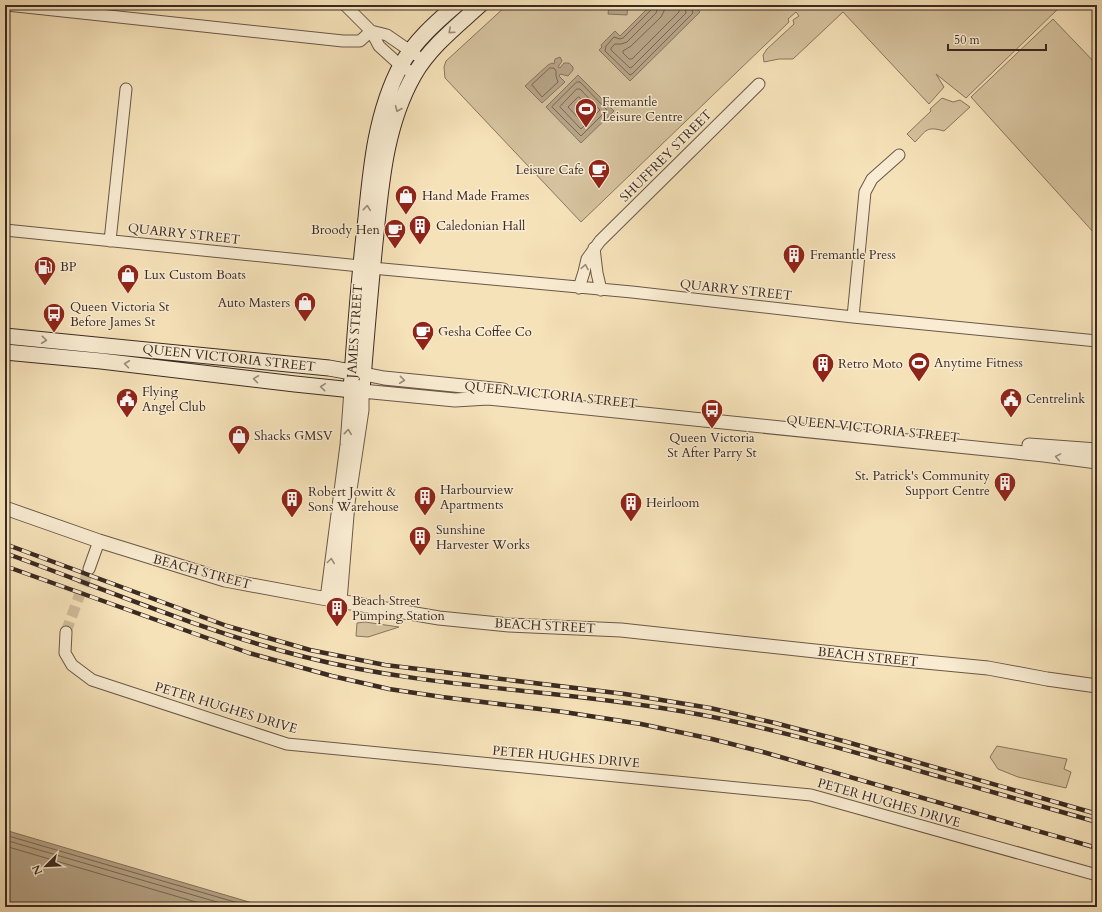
<svg xmlns="http://www.w3.org/2000/svg" width="1102" height="912" font-family="Cardo,serif">
  <rect width="100%" height="100%" fill="#f6e2b9"/>
  <filter id="stains"><feTurbulence type="fractalNoise" baseFrequency=".005" numOctaves="4"/><feColorMatrix values="0 0 0 0 .2 0 0 0 0 .09 0 0 0 0 .02 0 0 0 .5 -.17"/></filter>
  <radialGradient id="worn" r=".72"><stop offset=".6" stop-color="#630" stop-opacity="0"/><stop offset="1" stop-color="#630" stop-opacity=".3"/></radialGradient>
  <path fill="#d6c39f" stroke="#887660" d="M507 5H1062L966 98 936 74 944 87 929 104 843 12 793 59H779L764 62 763 55 767 49 794 24 793 20 799 16 796 12 788 19 789 22 581 222 445 78 444 67 446 61Z
    M1053 19 1097 65V233L1095 234 971 97Z
    M942 98 953 102 960 100 970 107 944 131C926 126 927 130 915 142L907 134 931 111 930 109Z
    M365 622 399 627 368 637 356 636 357 623Z
    M997 746 1067 759 1064 769 1071 772 1066 788 1018 777 998 769 990 757Z"/>
  <path fill="#b6a386" stroke="#85735e" d="M609 5H628L627 15 608 14Z
    M651 5H693L700 12 630 81 599 50 602 47 601 45 615 31 620 36Z
    M560 57 562 61 558 67 560 68 564 63H569L573 67V70L568 76 560 74 559 76 565 82 542 103 525 86 548 65 552 63 554 64 555 59Z
    M578 75 614 111 581 143 546 107Z
    M5 830 266 907H5Z"/>
  <g fill="none" stroke-linecap="round" stroke-linejoin="round">
    <path stroke="#786654" stroke-width="1" d="M654 5 652 9 623 38 620 39 614 37 606 46 605 51 630 75 632 74 693 13 691 5
      M659 5 656 13 627 42 621 44H615L611 48V50L630 68 632 67 686 13 685 5
      M665 5 664 11 661 17 631 46 623 51V53L629 59H632L679 12V5
      M550 68H554L556 71V76L558 82 542 97 532 85Z
      M577 82H580L607 110 581 136 552 107Z
      M577 89H580L600 110 581 129 560 107Z
      M579 97 591 110 581 121 568 107 577 98Z
      M5 835 252 907
      M5 840 234 907
      M5 846 213 907"/>
    <path stroke="#d1bd9b" stroke-width="11" stroke-dasharray="11 5.5" stroke-linecap="butt" d="M66 632 89 569"/>
    <g stroke="#6a5848" stroke-width="13">
      <path id="minor" d="M7 5 343 41H360L371 31
        M345 5 371 31 379 46 401 66 415 74
        M371 31 387 35 416 55
        M5 230 360 266
        M110 241 126 89
        M594 248 597 273 601 290
        M372 268 632 292 853 317 1097 341
        M579 288 584 272 587 259 600 241 759 84
        M853 317 865 192 872 179 899 155
        M89 569 99 541
        M66 632 65 653 72 665 92 680 287 744 811 795 1097 875"/>
    </g>
    <g stroke="#6a5848" stroke-width="15">
      <path id="tertiary" d="M364 374 384 378 503 390
        M1029 445 1097 450
        M5 508 99 541 225 580 327 599 439 618 509 625 621 630 852 655 988 668 1047 679 1097 686
        M327 599 347 445 351 390
        M340 601 348 503 362 410V391L455 400 488 398 1044 455 1097 462"/>
    </g>
    <g stroke="#3b2a22" stroke-width="17">
      <path id="secondary" d="M5 336 329 368 362 374
        M5 352 101 361 295 384 362 391C366 341 370 292 375 243 381 185 385 126 414 75 430 47 457 26 480 5
        M351 390C355 332 359 275 366 218 371 166 376 112 401 65 415 41 435 23 456 5"/>
    </g>
    <use href="#minor" stroke="#f9ecd2" stroke-width="11"/>
    <use href="#tertiary" stroke="#f9ecd2" stroke-width="13"/>
    <use href="#secondary" stroke="#f9ecd2" stroke-width="15"/>
    <g stroke="#3b2a22" stroke-width="4.5">
      <path id="rail" d="M5 544 227 626 310 650 385 665 625 694 710 708 775 723 847 742 1097 814
        M5 553C104 589 202 631 305 657 430 689 560 689 686 712 754 724 819 742 885 761 955 781 1026 802 1097 822
        M5 566 249 653 332 676 389 689 442 697 564 712 641 724 712 739 763 752 1097 848"/>
    </g>
    <use href="#rail" stroke="#f9ecd2" stroke-width="3" stroke-dasharray="9" stroke-linecap="butt"/>
  </g>
  <defs><path id="oneway-chevron" d="M-2-3.5L2.5 0L-2 3.5" fill="none" stroke-width="1.6" stroke-linecap="round" stroke-linejoin="round"/></defs>
  <g stroke="#9a8b7a">
    <use href="#oneway-chevron" transform="translate(451 31) rotate(138)"/>
    <use href="#oneway-chevron" transform="translate(398 109) rotate(113)"/>
    <use href="#oneway-chevron" transform="translate(367 208) rotate(-84)"/>
    <use href="#oneway-chevron" transform="translate(585 267) rotate(-79)"/>
    <use href="#oneway-chevron" transform="translate(44 340) rotate(6)"/>
    <use href="#oneway-chevron" transform="translate(127 364) rotate(-173)"/>
    <use href="#oneway-chevron" transform="translate(256 379) rotate(-172)"/>
    <use href="#oneway-chevron" transform="translate(402 380) rotate(6)"/>
    <use href="#oneway-chevron" transform="translate(323 387) rotate(-175)"/>
    <use href="#oneway-chevron" transform="translate(348 432) rotate(-84)"/>
    <use href="#oneway-chevron" transform="translate(1058 457) rotate(-170)"/>
    <use href="#oneway-chevron" transform="translate(331 561) rotate(-82)"/>
  </g>
  <defs>
    <g id="stadium-pin" transform="scale(1.15)"><path d="M0 17L-7.5 6A9.5 9.5 0 1 1 7.5 6Z" fill="#8f2418" stroke="#f9ecd2"/><path d="M0-5a6.5 5 0 1 0 0 10a6.5 5 0 1 0 0-10ZM-3.5-1.8h7v3.6h-7Z" fill="#fff"/></g>
    <g id="cafe-pin" transform="scale(1.15)"><path d="M0 17L-7.5 6A9.5 9.5 0 1 1 7.5 6Z" fill="#8f2418" stroke="#f9ecd2"/><path d="M-5.5-4.5H6V0H3Q3 3.5 0 3.5H-2.5Q-5.5 3.5-5.5 0ZM3-3.2v2h1.7v-2ZM-6 4.5H4V6H-6Z" fill="#fff"/></g>
    <g id="shop-pin" transform="scale(1.15)"><path d="M0 17L-7.5 6A9.5 9.5 0 1 1 7.5 6Z" fill="#8f2418" stroke="#f9ecd2"/><path d="M-5-2.5h2.3a2.7 3.5 0 0 1 5.4 0H5L5.5 6h-11ZM-1.5-2.5h3a1.5 2.3 0 0 0-3 0Z" fill="#fff"/></g>
    <g id="building-pin" transform="scale(1.15)"><path d="M0 17L-7.5 6A9.5 9.5 0 1 1 7.5 6Z" fill="#8f2418" stroke="#f9ecd2"/><path d="M-4-6H4V6H1V3H-1V6H-4ZM-2.5-4.3h1.7v1.8h-1.7ZM.8-4.3h1.7v1.8H.8ZM-2.5-1h1.7V.8h-1.7ZM.8-1h1.7V.8H.8Z" fill="#fff"/></g>
    <g id="fuel-pin" transform="scale(1.15)"><path d="M0 17L-7.5 6A9.5 9.5 0 1 1 7.5 6Z" fill="#8f2418" stroke="#f9ecd2"/><path d="M-5.5-6h7V0h2V4h1.3V-2.5L3-4.5l.8-.8L6-3V5H2.5V1h-1V6h-7ZM-4.2-4.7v3.2H.2V-4.7Z" fill="#fff"/></g>
    <g id="bus-pin" transform="scale(1.15)"><path d="M0 17L-7.5 6A9.5 9.5 0 1 1 7.5 6Z" fill="#8f2418" stroke="#f9ecd2"/><path d="M-5-6H5V4H4V6H2V4H-2V6H-4V4H-5ZM-3.5-4V0h7V-4ZM-3.5 1.2v1.5H-2V1.2ZM2 1.2v1.5H3.5V1.2Z" fill="#fff"/></g>
    <g id="civic-pin" transform="scale(1.15)"><path d="M0 17L-7.5 6A9.5 9.5 0 1 1 7.5 6Z" fill="#8f2418" stroke="#f9ecd2"/><path d="M-.6-6.5H3V-4.5H.6V-3L4-1V1h2V6H-6V1h2V-1L-.6-3ZM-1.2 2.5V6h2.4V2.5Z" fill="#fff"/></g>
  </defs>
  <g fill-rule="evenodd">
    <use href="#stadium-pin" x="586" y="109"/>
    <use href="#cafe-pin" x="599" y="170"/>
    <use href="#shop-pin" x="406" y="196"/>
    <use href="#building-pin" x="420" y="226"/>
    <use href="#cafe-pin" x="395" y="230"/>
    <use href="#building-pin" x="794" y="255"/>
    <use href="#fuel-pin" x="45" y="267"/>
    <use href="#shop-pin" x="128" y="275"/>
    <use href="#shop-pin" x="305" y="303"/>
    <use href="#bus-pin" x="54" y="314"/>
    <use href="#cafe-pin" x="423" y="332"/>
    <use href="#stadium-pin" x="919" y="363"/>
    <use href="#building-pin" x="823" y="364"/>
    <use href="#civic-pin" x="127" y="399"/>
    <use href="#civic-pin" x="1011" y="399"/>
    <use href="#bus-pin" x="712" y="410"/>
    <use href="#shop-pin" x="239" y="436"/>
    <use href="#building-pin" x="1005" y="483"/>
    <use href="#building-pin" x="425" y="497"/>
    <use href="#building-pin" x="292" y="499"/>
    <use href="#building-pin" x="631" y="503"/>
    <use href="#building-pin" x="420" y="537"/>
    <use href="#building-pin" x="337" y="608"/>
  </g>
  <g text-anchor="middle" dominant-baseline="central" stroke-width="3" stroke-linejoin="round" paint-order="stroke">
    <g font-size="13" fill="#3b2a22" stroke="#f9ecd2" text-anchor="start">
      <text x="602" y="102">Fremantle<tspan x="602" dy="15">Leisure Centre</tspan></text>
      <text x="584" y="170" text-anchor="end">Leisure Cafe</text>
      <text x="422" y="196">Hand Made Frames</text>
      <text x="436" y="226">Caledonian Hall</text>
      <text x="380" y="230" text-anchor="end">Broody Hen</text>
      <text x="810" y="255">Fremantle Press</text>
      <text x="60" y="267">BP</text>
      <text x="144" y="275">Lux Custom Boats</text>
      <text x="290" y="303" text-anchor="end">Auto Masters</text>
      <text x="70" y="307">Queen Victoria St<tspan x="70" dy="15">Before James St</tspan></text>
      <text x="438" y="332">Gesha Coffee Co</text>
      <text x="934" y="363">Anytime Fitness</text>
      <text x="838" y="364">Retro Moto</text>
      <text x="142" y="392">Flying<tspan x="142" dy="15">Angel Club</tspan></text>
      <text x="1026" y="399">Centrelink</text>
      <text x="254" y="436">Shacks GMSV</text>
      <text x="712" y="438" text-anchor="middle">Queen Victoria<tspan x="712" dy="15">St After Parry St</tspan></text>
      <text x="990" y="476" text-anchor="end">St. Patrick's Community<tspan x="990" dy="15">Support Centre</tspan></text>
      <text x="440" y="490">Harbourview<tspan x="440" dy="15">Apartments</tspan></text>
      <text x="308" y="492">Robert Jowitt &amp;<tspan x="308" dy="15">Sons Warehouse</tspan></text>
      <text x="646" y="503">Heirloom</text>
      <text x="436" y="530">Sunshine<tspan x="436" dy="15">Harvester Works</tspan></text>
      <text x="352" y="601">Beach Street<tspan x="352" dy="15">Pumping Station</tspan></text>
    </g>
    <g font-size="13" fill="#3b2a22" stroke="#f9ecd2">
      <text transform="translate(666 156) rotate(-45)">SHUFFREY STREET</text>
      <text transform="translate(184 234) rotate(6)">QUARRY STREET</text>
      <text transform="translate(736 290) rotate(6)">QUARRY STREET</text>
      <text transform="translate(355 331) rotate(-86)">JAMES STREET</text>
      <text transform="translate(229 358) rotate(6)">QUEEN VICTORIA STREET</text>
      <text transform="translate(551 395) rotate(6)">QUEEN VICTORIA STREET</text>
      <text transform="translate(873 429) rotate(6)">QUEEN VICTORIA STREET</text>
      <text transform="translate(202 572) rotate(15)">BEACH STREET</text>
      <text transform="translate(545 626) rotate(3)">BEACH STREET</text>
      <text transform="translate(868 657) rotate(6)">BEACH STREET</text>
      <text transform="translate(226 708) rotate(17)">PETER HUGHES DRIVE</text>
      <text transform="translate(566 757) rotate(5)">PETER HUGHES DRIVE</text>
      <text transform="translate(889 803) rotate(16)">PETER HUGHES DRIVE</text>
    </g>
  </g>
  <rect width="1102" height="912" fill="none" stroke="#f6e2b9" stroke-width="20"/>
  <rect x="6" y="6" width="1090" height="900" fill="none" stroke="#3b2a22" stroke-width="2"/>
  <rect x="10" y="10" width="1082" height="892" fill="none" stroke="#3b2a22"/>
  <g transform="translate(46 866) rotate(246)" stroke="#f9ecd2" stroke-width="3" paint-order="stroke">
  <path d="M0-3L7 15L0 10L-7 15Z" fill="#3b2a22"/>
  <text y="-6" font-size="11" font-weight="bold" text-anchor="middle" fill="#3b2a22">N</text>
  </g>
  <path d="M948 44v6h98v-6" fill="none" stroke="#3b2a22" stroke-width="2"/>
  <text x="954" y="44" font-size="12" fill="#3b2a22" stroke="#f9ecd2" stroke-width="3" paint-order="stroke">50 m</text>
  <rect width="100%" height="100%" filter="url(#stains)"/>
  <rect width="100%" height="100%" fill="url(#worn)"/>
</svg>
